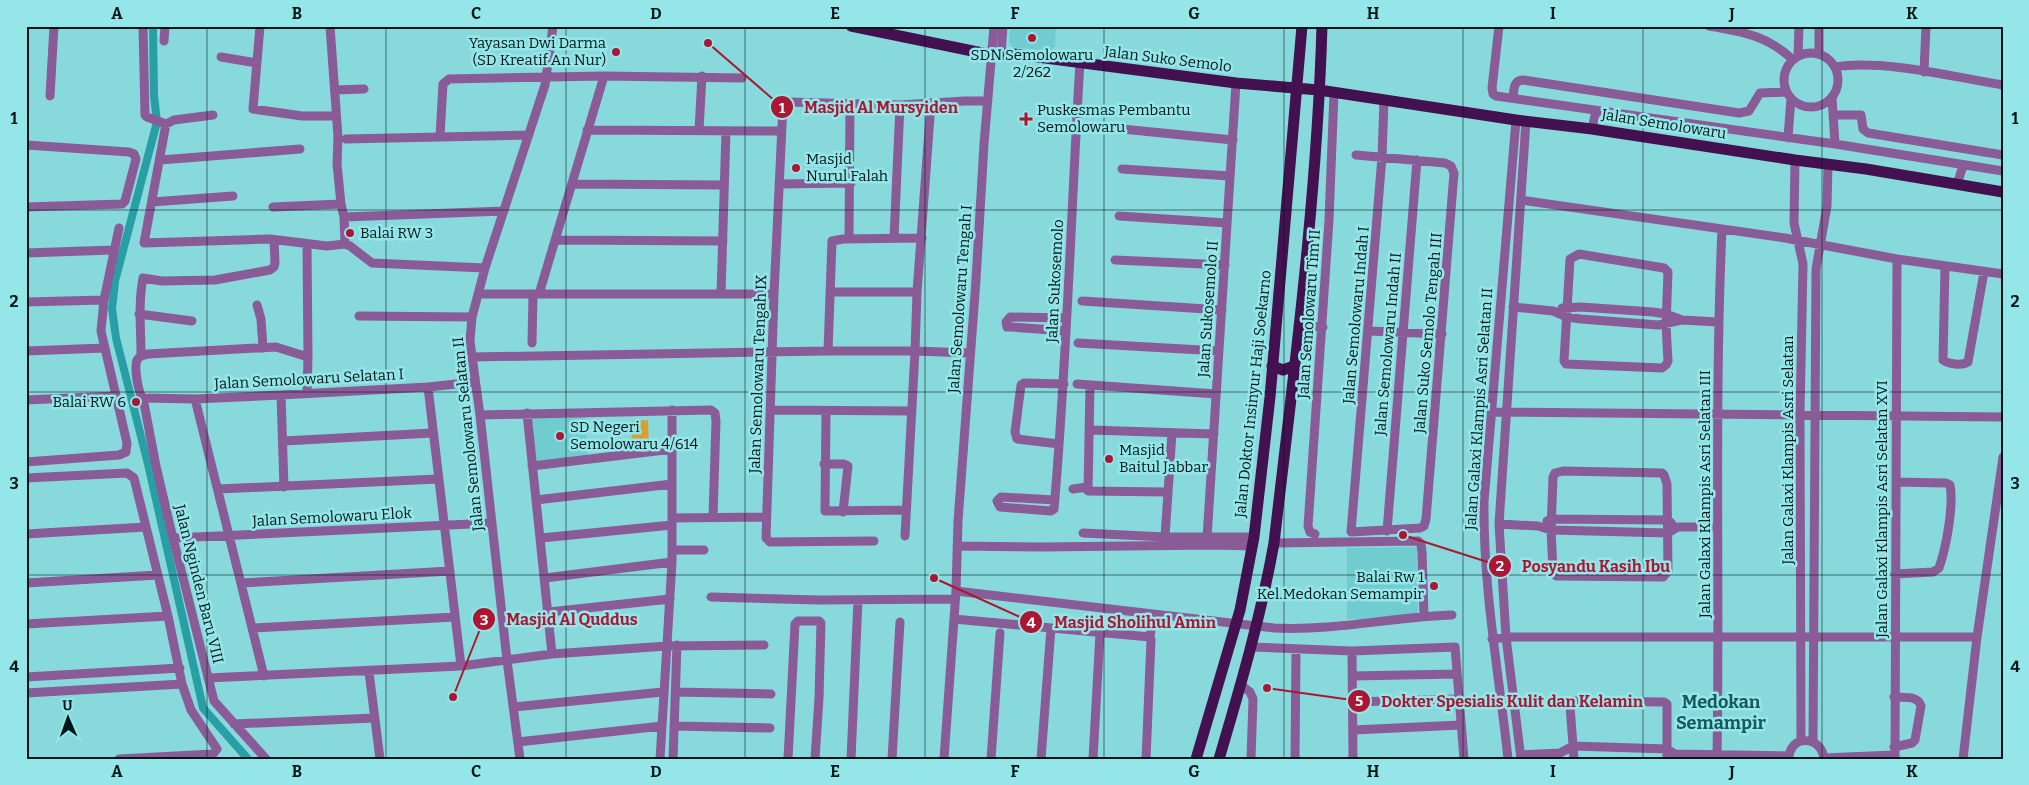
<svg xmlns="http://www.w3.org/2000/svg" width="2029" height="785" font-family="Bitter,serif">
  <rect width="100%" height="100%" fill="#88d9db"/>
  <path fill="#71cccf" d="M1010 26H1056L1055 46 1051 51 1012 47 1009 42Z
    M585 415 588 456 535 462 530 416Z
    M1417 547 1418 618 1347 619V548Z"/>
  <path fill="#d99f34" d="M648 420 649 446 632 447 631 421Z"/>
  <g fill="none" stroke-linecap="round" stroke-linejoin="round">
    <path stroke="#279fa4" stroke-width="8" d="M153 26 154 96 157 122 115 281 112 309 116 338 148 464 203 708 248 759"/>
    <path stroke="#8a5c97" stroke-width="9" d="M143 26 145 115 147 117 166 124
      M260 26 253 109 302 116H336
      M330 26 338 137 337 164 341 204 344 217 345 244
      M1499 26 1492 88 1493 94 1496 96 1835 144 2003 171
      M1709 26C1742 32 1767 35 1793 60
      M164 41 165 26
      M1784 80a27 27 0 1 1 54 0a27 27 0 1 1-54 0Z
      M1819 54V26
      M1001 55 1003 26
      M1798 56 1799 26
      M221 57 257 63
      M1835 67C1883 59 1954 77 2003 85
      M1924 72 1926 26
      M335 90 364 89
      M50 96 54 26
      M1832 97 1835 144
      M1513 98C1514 90 1513 80 1523 80L1739 113 1749 111 1760 93 1787 92
      M213 115 174 120 166 124 144 243 270 239 327 246 345 244 350 246 372 263 485 268
      M1834 115H1861L1863 129 1868 133 2003 155
      M1122 129 1233 140
      M1592 129 1596 111
      M587 130 781 131
      M699 130 702 76
      M440 136 443 84 449 79 604 76 742 78
      M1788 138 1791 98
      M346 139 529 135
      M26 145 129 152 134 154 136 159 125 201 122 204 26 207
      M1356 155 1445 163 1451 166 1454 173 1426 519 1424 526 1420 528 1351 532 1382 157 1384 100
      M160 160 300 149
      M1795 160 1794 223 1803 264 1800 415 1801 741
      M1122 169 1230 176
      M572 184 724 185
      M779 184 851 183
      M1957 184 1963 166
      M1521 200 1785 238 1897 259 2003 274
      M152 202 233 196
      M273 207 341 204
      M1119 216 1227 223
      M344 217 504 211
      M894 238 900 105
      M849 239 850 103
      M556 240 723 241
      M307 244 308 357
      M26 253 113 250
      M1579 254 1664 268 1668 272 1666 325 1668 361 1666 365 1662 368 1566 364 1564 361 1570 259Z
      M1115 260 1225 265
      M1945 266 1943 360C1948 364 1962 366 1968 362L1984 272
      M831 292H917
      M478 294H774
      M539 294 604 76
      M721 294 726 131
      M1082 301 1222 310
      M26 302 104 300
      M257 305 261 319 263 348
      M1513 307 1553 311 1567 317 1581 319 1658 325 1682 320
      M1562 308 1581 307 1653 312 1666 314 1682 320 1718 322
      M139 314 192 321
      M359 316 472 317
      M1298 326 1323 327
      M1066 331 1011 327H1007L1006 322 1010 317 1066 318
      M1369 331 1442 334
      M532 343 533 295
      M1078 343 1219 351
      M26 351 105 348
      M828 351 832 241 843 239 922 238
      M141 356C141 330 138 304 143 278L162 281 215 280 270 270 274 267 275 263 274 240
      M472 357 828 351H915L970 353
      M1077 384 1216 394
      M1090 385 1088 491 1167 492
      M428 387 461 666
      M281 395 284 487
      M143 398 195 399 281 395 428 387 475 382
      M195 399 264 676
      M26 400 116 396
      M771 410 912 411
      M826 411 825 511 905 510
      M1491 412 2003 417
      M527 413 552 654
      M480 415 711 410 715 413 716 421 713 517
      M1090 430 1214 434
      M284 441 432 433
      M1059 444 1017 439 1015 432 1021 385 1024 383 1064 384
      M26 462 119 455 126 452 127 443 101 331 104 300 119 228
      M824 464H844L848 466 843 512
      M532 466 673 449
      M1563 471 1662 473 1664 475 1667 484 1668 571 1663 577 1556 576 1553 570 1551 530 1553 477 1555 473Z
      M26 478 127 473 134 478 168 616 182 684 191 710 217 749 213 754 119 759
      M219 489 438 479
      M1073 489 1087 487
      M536 500 672 484
      M1055 500 1001 497 997 501 1000 507 1051 511 1054 509C1067 361 1071 211 1080 62
      M672 518 766 517
      M1547 521 1551 519 1668 520 1672 524
      M1499 524 1538 526 1551 530 1668 533 1678 527H1717
      M1387 531 1417 160
      M1083 533 1165 537H1254
      M26 534 146 527
      M1315 534 1310 532 1308 526 1329 220 1334 93
      M905 536 915 351 917 292 931 103
      M1165 537 1172 433
      M174 538 492 523
      M541 538 672 525
      M1207 538 1236 83
      M874 541 770 542 766 538 774 294 783 105 789 102 900 105 965 101H988
      M1274 543 1418 541 1421 544 1422 552 1424 616
      M957 546 1043 547 1213 545 1253 546
      M672 550H704
      M1895 574 1933 572 1939 568C1946 548 1954 506 1950 485L1946 483 1896 482
      M545 578 672 562
      M26 583 158 575
      M241 583 450 571
      M956 591 1274 628C1335 631 1392 617 1452 615
      M711 597 818 600 955 599
      M549 612 670 599
      M954 619 1150 637 1151 640 1146 759
      M26 624 168 616
      M252 628 455 617
      M1150 637 1153 615
      M1492 639 1506 637H1977
      M1251 647 1352 651 1455 647 1464 759
      M1352 651 1353 759
      M369 672 380 759
      M1352 676 1456 674
      M26 677 180 668
      M208 678 461 666 552 654 667 646 764 645
      M1241 685 1250 692 1253 699 1251 759
      M676 692 771 694
      M26 693 182 684
      M1352 702 1458 699
      M514 707 663 692
      M234 724 375 718
      M674 726 770 728
      M1353 730 1461 725
      M1813 741 1816 269 1827 206 1828 164
      M518 742 662 726
      M1894 747 1912 743 1915 740 1921 706C1918 695 1904 698 1894 697
      M1521 755 1560 753 1573 746 1667 749 1675 754
      M1670 758 1675 754 1789 756
      M1824 758 1894 755
      M266 759 214 701 170 526 156 466 143 398C138 393 134 367 137 360 139 356 143 355 148 354L276 347 308 357 307 393
      M520 759 507 660 480 415 470 341 472 317 485 268 545 85 553 26
      M660 759 672 562V410
      M673 759 677 645
      M788 759 795 624 798 621H819L821 623 819 698 815 759
      M851 759 858 600
      M892 759 900 622
      M944 759 956 591 958 521 976 280 984 144 994 26
      M991 759 1000 633
      M1041 759 1051 628
      M1093 759 1100 633
      M1295 759 1296 649
      M1508 759C1499 673 1483 589 1484 502L1516 120
      M1521 759 1506 637 1499 524 1526 121
      M1574 759 1570 706V702L1574 701 1664 702 1667 704V759
      M1717 759C1720 582 1714 405 1722 229
      M1789 759C1789 734 1822 735 1824 759
      M1895 759 1897 259
      M1963 759 1977 637 2003 457"/>
    <path stroke="#431050" stroke-width="11" d="M851 26 992 55 1014 54 1236 83 1319 90 1516 120 1592 129 1795 160 1866 169 2003 192
      M1272 366 1283 370 1294 366
      M1196 759 1240 610 1254 537 1270 397 1302 26
      M1219 759C1240 688 1261 616 1274 543 1294 371 1317 199 1322 26"/>
  </g>
  <path fill="none" stroke="#001718" stroke-width="1" stroke-opacity="0.55" d="M207 26V759M386 26V759M566 26V759M745 26V759M925 26V759M1104 26V759M1284 26V759M1463 26V759M1643 26V759M1822 26V759M26 210H2003M26 392H2003M26 575H2003"/>
  <g fill="#ab1633" stroke="#95e6e9" stroke-width="2">
    <circle cx="1032" cy="38" r="5"/>
    <circle cx="616" cy="52" r="5"/>
    <path d="M1023.5 111.5h5v5h5v5h-5v5h-5v-5h-5v-5h5z"/>
    <circle cx="796" cy="168" r="5"/>
    <circle cx="350" cy="233" r="5"/>
    <circle cx="136" cy="402" r="5"/>
    <circle cx="560" cy="436" r="5"/>
    <circle cx="1109" cy="459" r="5"/>
    <circle cx="1434" cy="586" r="5"/>
  </g>
  <g text-anchor="middle" dominant-baseline="central" stroke-width="5" stroke-linejoin="round" paint-order="stroke">
    <g font-size="15" fill="#001718" stroke="#95e6e9" text-anchor="start">
      <text x="606" y="43" text-anchor="end">Yayasan Dwi Darma<tspan x="606" dy="17">(SD Kreatif An Nur)</tspan></text>
      <text x="1032" y="55" text-anchor="middle">SDN Semolowaru<tspan x="1032" dy="17">2/262</tspan></text>
      <text x="1037" y="110">Puskesmas Pembantu<tspan x="1037" dy="17">Semolowaru</tspan></text>
      <text x="806" y="159">Masjid<tspan x="806" dy="17">Nurul Falah</tspan></text>
      <text x="360" y="233">Balai RW 3</text>
      <text x="126" y="402" text-anchor="end">Balai RW 6</text>
      <text x="570" y="427">SD Negeri<tspan x="570" dy="17">Semolowaru 4/614</tspan></text>
      <text x="1119" y="450">Masjid<tspan x="1119" dy="17">Baitul Jabbar</tspan></text>
      <text x="1424" y="577" text-anchor="end">Balai Rw 1<tspan x="1424" dy="17">Kel.Medokan Semampir</tspan></text>
    </g>
    <g font-size="15" fill="#001718" stroke="#95e6e9">
      <text transform="translate(1168 59) rotate(7)">Jalan Suko Semolo</text>
      <text transform="translate(1664 124) rotate(9)">Jalan Semolowaru</text>
      <text transform="translate(1055 281) rotate(-87)">Jalan Sukosemolo</text>
      <text transform="translate(960 299) rotate(-86)">Jalan Semolowaru Tengah I</text>
      <text transform="translate(1208 309) rotate(-86)">Jalan Sukosemolo II</text>
      <text transform="translate(1309 314) rotate(-86)">Jalan Semolowaru Tim II</text>
      <text transform="translate(1356 315) rotate(-85)">Jalan Semolowaru Indah I</text>
      <text transform="translate(1428 333) rotate(-85)">Jalan Suko Semolo Tengah III</text>
      <text transform="translate(1388 344) rotate(-85)">Jalan Semolowaru Indah II</text>
      <text transform="translate(758 374) rotate(-88)">Jalan Semolowaru Tengah IX</text>
      <text transform="translate(309 379) rotate(-3)">Jalan Semolowaru Selatan I</text>
      <text transform="translate(1253 394) rotate(-84)">Jalan Doktor Insinyur Haji Soekarno</text>
      <text transform="translate(1479 409) rotate(-86)">Jalan Galaxi Klampis Asri Selatan II</text>
      <text transform="translate(468 434) rotate(-96)">Jalan Semolowaru Selatan II</text>
      <text transform="translate(1788 450) rotate(-90)">Jalan Galaxi Klampis Asri Selatan</text>
      <text transform="translate(1705 494) rotate(-90)">Jalan Galaxi Klampis Asri Selatan III</text>
      <text transform="translate(1882 509) rotate(-90)">Jalan Galaxi Klampis Asri Selatan XVI</text>
      <text transform="translate(332 517) rotate(-3)">Jalan Semolowaru Elok</text>
      <text transform="translate(199 584) rotate(76)">Jalan Nginden Baru VIII</text>
    </g>
    <g font-size="18" font-weight="bold" fill="#16585b" stroke="#95e6e9">
      <text x="1721" y="702">Medokan<tspan x="1721" dy="21">Semampir</tspan></text>
    </g>
  </g>
  <path fill="none" stroke="#ab1633" stroke-width="2" d="M708 43L782 107M1403 535L1500 566M453 697L484 619M934 578L1031 622M1267 688L1359 701"/>
  <g fill="#ab1633" stroke="#95e6e9" stroke-width="2">
    <circle cx="708" cy="43" r="5"/>
    <circle cx="1403" cy="535" r="5"/>
    <circle cx="453" cy="697" r="5"/>
    <circle cx="934" cy="578" r="5"/>
    <circle cx="1267" cy="688" r="5"/>
    <circle cx="782" cy="107" r="12"/>
    <circle cx="1500" cy="566" r="12"/>
    <circle cx="484" cy="619" r="12"/>
    <circle cx="1031" cy="622" r="12"/>
    <circle cx="1359" cy="701" r="12"/>
  </g>
  <g font-size="15" text-anchor="middle" font-weight="bold" fill="#fff">
    <text x="782" y="113">1</text>
    <text x="1500" y="571">2</text>
    <text x="484" y="625">3</text>
    <text x="1031" y="628">4</text>
    <text x="1359" y="706">5</text>
  </g>
  <g font-size="16" text-anchor="middle" font-weight="bold" fill="#ab1633" stroke="#95e6e9" stroke-width="5" stroke-linejoin="round" paint-order="stroke">
    <text x="881" y="113">Masjid Al Mursyiden</text>
    <text x="1596" y="572">Posyandu Kasih Ibu</text>
    <text x="572" y="625">Masjid Al Quddus</text>
    <text x="1135" y="628">Masjid Sholihul Amin</text>
    <text x="1512" y="707">Dokter Spesialis Kulit dan Kelamin</text>
  </g>
  <rect width="2029" height="785" fill="none" stroke="#95e6e9" stroke-width="55"/>
  <g transform="translate(68 718) rotate(358)" stroke="#95e6e9" stroke-width="4" paint-order="stroke">
  <path d="M0-4L9 19L0 12L-9 19Z" fill="#001718"/>
  <text y="-8" font-size="14" font-weight="bold" text-anchor="middle" fill="#001718">U</text>
  </g>
  <rect x="28" y="28" width="1974" height="730" fill="none" stroke="#001718" stroke-width="2"/>
  <g font-size="16" text-anchor="middle" font-weight="bold" fill="#001718">
    <text x="117" y="19">A</text>
    <text x="297" y="19">B</text>
    <text x="476" y="19">C</text>
    <text x="656" y="19">D</text>
    <text x="835" y="19">E</text>
    <text x="1015" y="19">F</text>
    <text x="1194" y="19">G</text>
    <text x="1373" y="19">H</text>
    <text x="1553" y="19">I</text>
    <text x="1732" y="19">J</text>
    <text x="1912" y="19">K</text>
    <text x="14" y="124">1</text>
    <text x="2015" y="124">1</text>
    <text x="14" y="307">2</text>
    <text x="2015" y="307">2</text>
    <text x="14" y="489">3</text>
    <text x="2015" y="489">3</text>
    <text x="14" y="672">4</text>
    <text x="2015" y="672">4</text>
    <text x="117" y="777">A</text>
    <text x="297" y="777">B</text>
    <text x="476" y="777">C</text>
    <text x="656" y="777">D</text>
    <text x="835" y="777">E</text>
    <text x="1015" y="777">F</text>
    <text x="1194" y="777">G</text>
    <text x="1373" y="777">H</text>
    <text x="1553" y="777">I</text>
    <text x="1732" y="777">J</text>
    <text x="1912" y="777">K</text>
  </g>
</svg>
